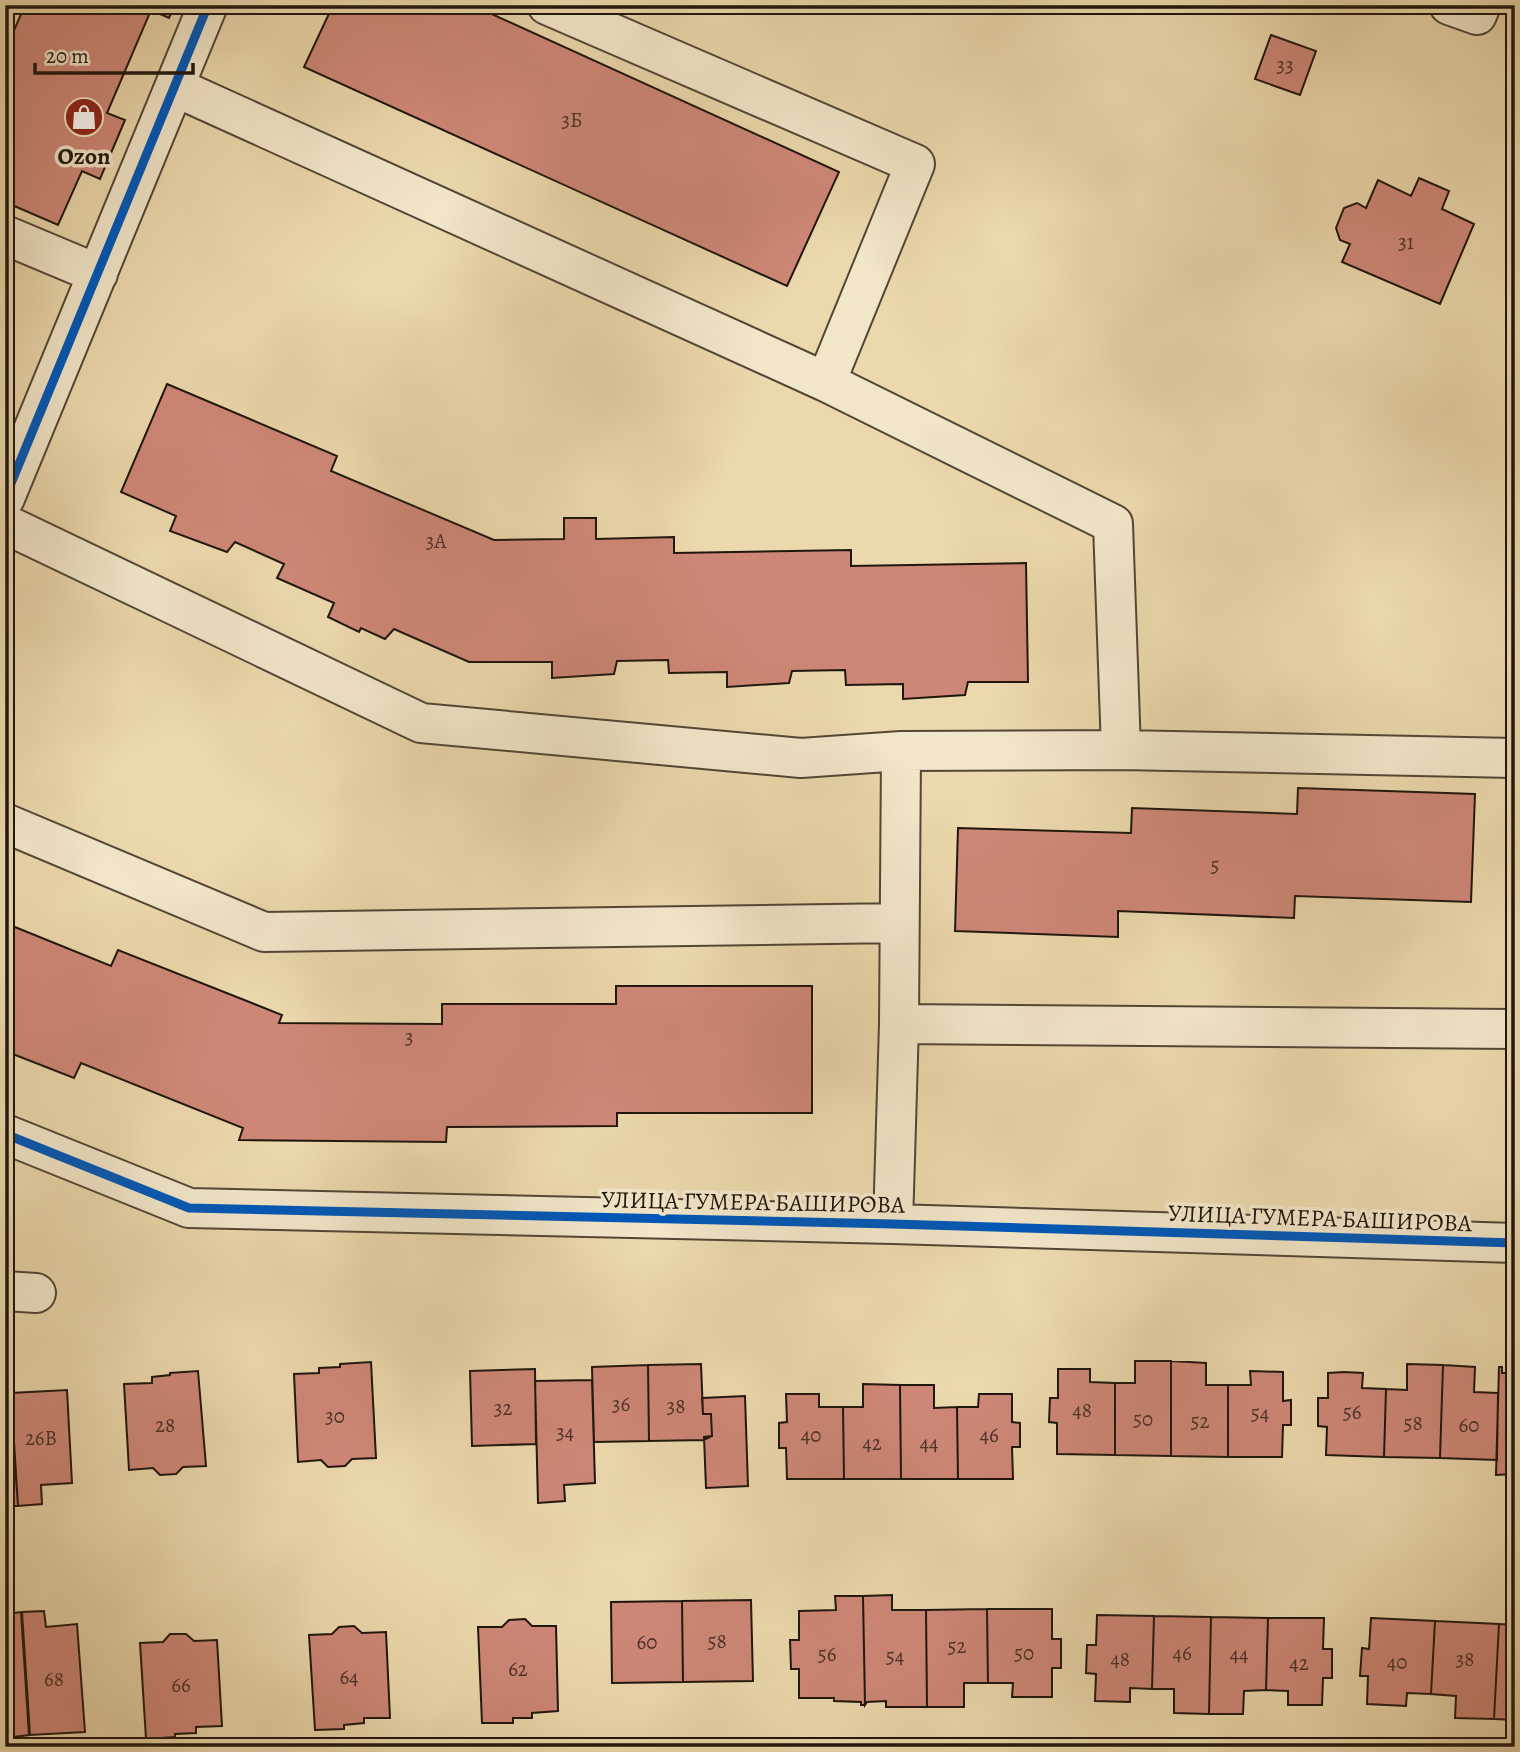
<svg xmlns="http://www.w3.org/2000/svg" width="1520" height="1752" font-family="Alegreya,serif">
  <rect width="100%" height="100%" fill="#ebd8ac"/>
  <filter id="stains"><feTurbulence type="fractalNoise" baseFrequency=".00286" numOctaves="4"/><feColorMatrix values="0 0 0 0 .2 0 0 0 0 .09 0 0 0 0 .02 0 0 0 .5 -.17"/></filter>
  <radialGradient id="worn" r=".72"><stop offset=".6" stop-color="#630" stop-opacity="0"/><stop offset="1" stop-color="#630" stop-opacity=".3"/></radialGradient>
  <path fill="#ce8777" stroke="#1f160d" stroke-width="2" d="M25 5H175L169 18 151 10 107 113 125 120 100 179 82 171 58 225 5 202V51Z
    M333 5H472L839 172 787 286 304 67Z
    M1271 35 1316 51 1300 95 1255 79Z
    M1419 178 1449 191 1442 209 1474 224 1440 304 1342 262 1350 244 1340 240 1336 228 1344 208 1357 203 1366 208 1378 180 1411 196Z
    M1515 291V317L1506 314Z
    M5 302 14 306 5 327Z
    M167 384 337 456 331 471 494 540 564 539V518H596V539L674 537V553L851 550V566L1026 563 1028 682H968L965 695 903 699V684L846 685 845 670 792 671 789 683 727 687V672L669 673 668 660 617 661 614 674 552 678V662H469L394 629 385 639 361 628 359 632 328 617 334 603 277 578 284 564 235 542 227 552 170 531 176 516 121 492Z
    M1298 788 1475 794 1471 902 1295 896 1294 918 1118 911V937L955 931 958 828 1131 833 1132 808 1297 814Z
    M5 923 111 966 118 950 282 1015 279 1023 442 1024V1004H616V986H812V1113H617V1126L447 1127 446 1142 239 1140 243 1128 81 1063 74 1078 5 1051Z
    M1135 1361H1171V1456L1115 1455V1383H1135Z
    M1171 1361 1206 1363V1385H1228V1457L1171 1456Z
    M371 1362 376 1458 352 1459 345 1466 328 1467 321 1460 298 1462 294 1374 319 1373V1368L340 1367V1364Z
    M701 1364 703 1414H711L712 1436 704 1440 649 1441 648 1365Z
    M1407 1364 1443 1365 1440 1458 1384 1457 1386 1389 1407 1390Z
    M648 1365 649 1441 594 1442 592 1367Z
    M1443 1365 1475 1367 1474 1392 1498 1393 1497 1460 1440 1458Z
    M1499 1367H1502V1373H1515V1474L1496 1475Z
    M535 1369 536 1444 472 1446 470 1371Z
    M1058 1369H1090V1382L1115 1383V1455L1057 1454V1423L1049 1422 1050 1398H1058Z
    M198 1371 206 1466 183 1467 176 1474 160 1475 153 1468 129 1470 124 1384 152 1383V1377L170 1375V1373Z
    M1250 1371 1283 1372V1401L1291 1400V1425H1283L1282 1457H1228V1385H1251Z
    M1344 1372 1363 1373 1362 1388 1386 1389 1384 1457 1326 1455 1327 1427 1318 1426V1398H1328V1373Z
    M592 1380 595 1483 564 1485 565 1501 538 1503 535 1381Z
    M863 1384 900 1385 901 1479H844L843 1407H863Z
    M900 1385H934V1408L957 1407 958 1479H901Z
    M67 1390 72 1483 41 1485 42 1504 18 1506 11 1393Z
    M5 1393H10L18 1506H5Z
    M786 1394H819V1407H843L844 1479H787L786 1448H779V1423L787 1422Z
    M979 1394H1012V1422L1020 1423V1447H1012L1013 1479H958L957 1407H978Z
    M745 1396 748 1486 706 1488 704 1437 712 1436 711 1414H703L702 1398Z
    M892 1595V1610H926L927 1707H886V1701L867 1702 865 1705 863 1596Z
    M835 1596H863L865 1705H861V1702L834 1701V1698H799V1669H791L790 1640H799V1611L836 1610Z
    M751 1600 753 1681 683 1682 682 1601Z
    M682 1601 683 1682 612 1683 611 1602Z
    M987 1609H1052V1639H1061V1668H1052V1697H1012L1013 1683H988Z
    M987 1609 988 1683H964V1707H927L926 1610Z
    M44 1611 46 1627 77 1624 85 1732 30 1735 22 1612Z
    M21 1612 29 1735 5 1738V1614Z
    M1097 1615 1154 1616 1152 1689 1130 1688V1702L1095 1701 1096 1674 1086 1673 1087 1645H1096Z
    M1154 1616 1211 1617 1209 1714 1174 1713V1689H1152Z
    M1211 1617 1268 1618 1266 1690 1244 1691 1243 1714H1209Z
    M1268 1618H1324L1323 1649H1332V1678H1323L1322 1705H1288V1691L1266 1690Z
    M1371 1618 1435 1621 1431 1694 1407 1693 1406 1706 1367 1704 1368 1676H1360L1362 1648 1369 1649Z
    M525 1619 532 1626H556L558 1711 532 1713V1718H513V1723H482L478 1627H502L509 1620Z
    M1435 1621 1499 1624 1494 1719 1455 1718 1456 1696 1431 1694Z
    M1499 1624 1515 1625V1720L1494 1719Z
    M354 1626 362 1633 386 1632 390 1718H364V1723L344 1725V1729L315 1730 309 1635 332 1634 339 1627Z
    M170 1634H186L194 1641 217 1640 222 1726 196 1727V1733L175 1734V1737L146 1739 140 1643 163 1642Z"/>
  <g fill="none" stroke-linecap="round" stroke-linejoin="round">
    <g stroke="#524635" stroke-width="42">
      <path id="minor" d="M547 5 915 164 826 382
        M1449 5 1477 15 1481 5
        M175 87 826 382 1113 524 1121 750
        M5 235 98 274
        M5 498 208 5
        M5 524 421 723 801 758 901 751 1121 750 1515 758
        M5 823 264 932 899 923
        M899 1024 1515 1029
        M5 1134 189 1208 893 1224 1515 1243
        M893 1224 899 1024 901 751
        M5 1291 36 1293"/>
    </g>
    <use href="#minor" stroke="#f2e6c9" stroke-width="38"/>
    <g stroke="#f2e6c9" stroke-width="13">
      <path id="cycleway" d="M5 498 208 5
        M5 1134 189 1208 893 1224 1515 1243"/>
    </g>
    <use href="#cycleway" stroke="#0057b8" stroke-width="9"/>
  </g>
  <defs>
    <g id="shop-disc" transform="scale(2.0125)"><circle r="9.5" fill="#8f2418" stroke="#f2e6c9"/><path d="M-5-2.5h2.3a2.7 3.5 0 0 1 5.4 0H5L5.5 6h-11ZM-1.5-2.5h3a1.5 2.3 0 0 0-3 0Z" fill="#fff"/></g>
  </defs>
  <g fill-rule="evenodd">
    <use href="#shop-disc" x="84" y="117"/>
  </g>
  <g text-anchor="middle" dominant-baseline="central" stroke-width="7" stroke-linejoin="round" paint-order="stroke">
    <g font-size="21" fill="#4b3228">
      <text x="1285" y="65">33</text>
      <text x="572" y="120">3Б</text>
      <text x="1406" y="242">31</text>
      <text x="436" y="541">3А</text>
      <text x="1215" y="865">5</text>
      <text x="409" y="1037">3</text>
      <text x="621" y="1404">36</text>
      <text x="676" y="1406">38</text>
      <text x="503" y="1408">32</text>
      <text x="1082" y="1410">48</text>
      <text x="1352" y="1412">56</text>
      <text x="1260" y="1413">54</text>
      <text x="335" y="1416">30</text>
      <text x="1143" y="1419">50</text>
      <text x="1200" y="1421">52</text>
      <text x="1413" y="1423">58</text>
      <text x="165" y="1425">28</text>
      <text x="1469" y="1425">60</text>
      <text x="565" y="1432">34</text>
      <text x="811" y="1435">40</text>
      <text x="989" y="1435">46</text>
      <text x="41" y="1438">26В</text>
      <text x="872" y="1443">42</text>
      <text x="929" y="1443">44</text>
      <text x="717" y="1641">58</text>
      <text x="647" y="1642">60</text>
      <text x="957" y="1646">52</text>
      <text x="1024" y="1653">50</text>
      <text x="1182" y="1653">46</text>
      <text x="827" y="1654">56</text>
      <text x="1239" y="1654">44</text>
      <text x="895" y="1656">54</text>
      <text x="1120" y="1659">48</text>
      <text x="1465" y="1659">38</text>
      <text x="1397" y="1662">40</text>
      <text x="1299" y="1663">42</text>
      <text x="518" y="1669">62</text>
      <text x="349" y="1677">64</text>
      <text x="54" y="1679">68</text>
      <text x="181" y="1685">66</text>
    </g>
    <g font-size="24" font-weight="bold" fill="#1f160d" stroke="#f2e6c9">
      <text x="84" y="156">Ozon</text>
    </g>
    <g font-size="24" fill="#1f160d" stroke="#f2e6c9">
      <text transform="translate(753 1202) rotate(1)">УЛИЦА ГУМЕРА БАШИРОВА</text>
      <text transform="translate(1320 1218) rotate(2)">УЛИЦА ГУМЕРА БАШИРОВА</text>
    </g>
  </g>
  <rect width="1520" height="1752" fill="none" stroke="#ebd8ac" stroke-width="28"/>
  <rect x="7" y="7" width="1506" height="1738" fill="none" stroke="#1f160d" stroke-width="3.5"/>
  <rect x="14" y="14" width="1492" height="1724" fill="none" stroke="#1f160d" stroke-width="2"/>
  <path d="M35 63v10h158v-10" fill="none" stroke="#1f160d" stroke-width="3.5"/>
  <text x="46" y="63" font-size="21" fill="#1f160d" stroke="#f2e6c9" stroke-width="5" paint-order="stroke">20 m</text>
  <rect width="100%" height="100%" filter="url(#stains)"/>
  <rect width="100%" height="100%" fill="url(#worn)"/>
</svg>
